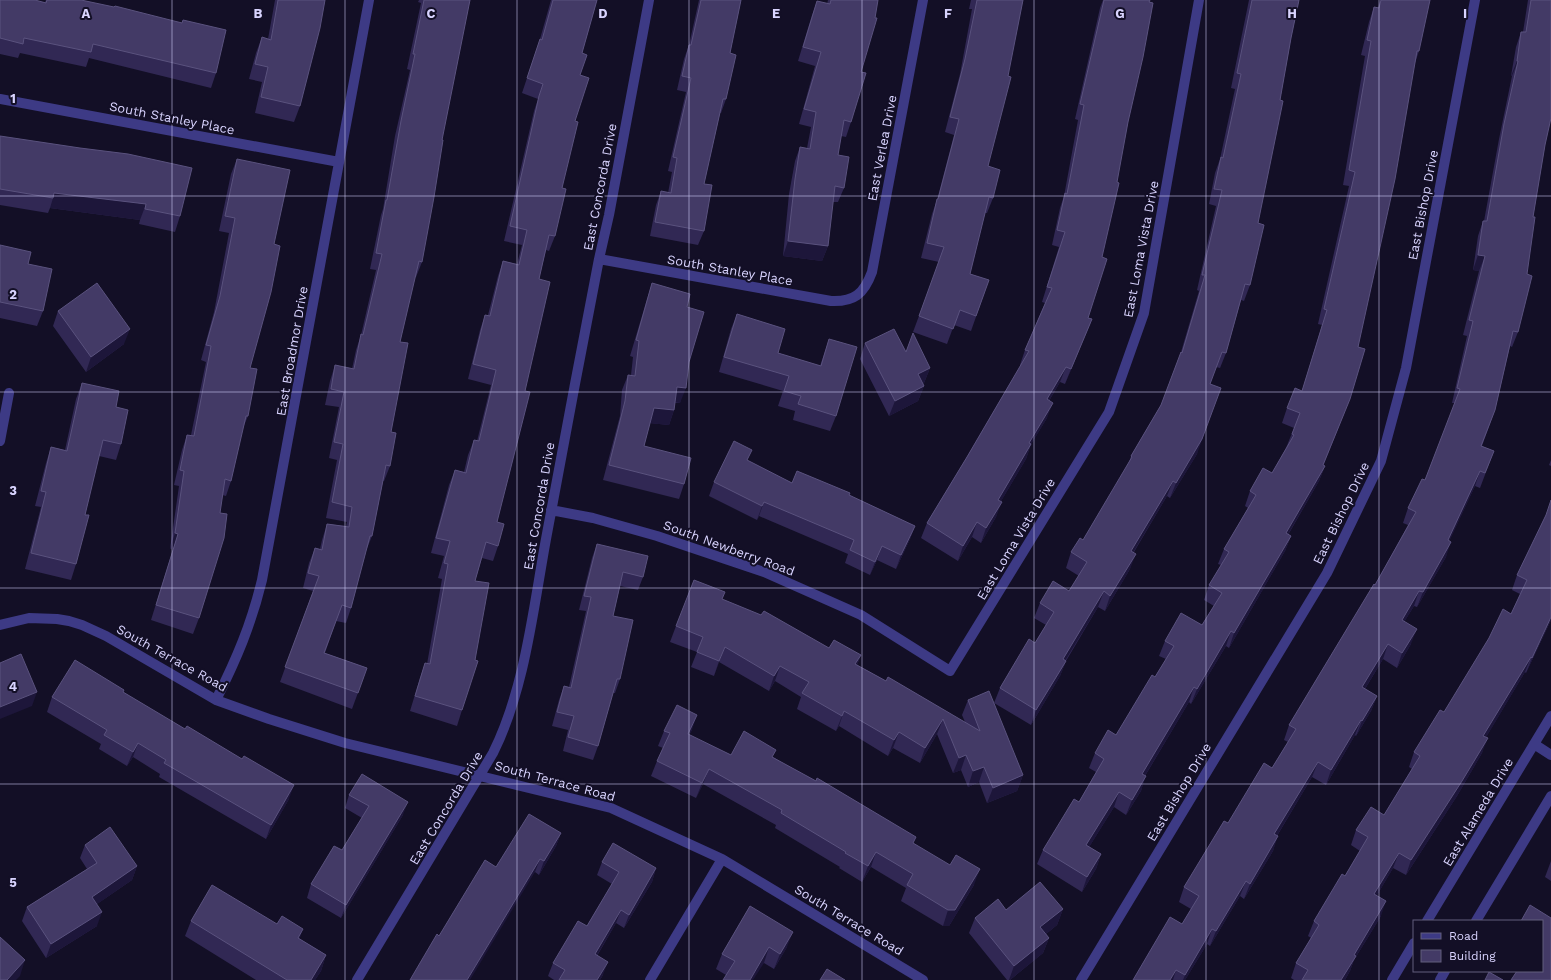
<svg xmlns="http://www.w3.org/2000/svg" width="1551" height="980" font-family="'Work Sans',sans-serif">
  <rect width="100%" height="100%" fill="#130f26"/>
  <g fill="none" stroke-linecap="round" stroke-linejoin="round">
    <path stroke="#3d3a85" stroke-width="10" d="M0 99 339 162
      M599 259 831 301C854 302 864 294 872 272L923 0
      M0 441 9 393
      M551 510 593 518 657 536 764 572 861 615 950 671 1109 412 1144 313 1199 0
      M0 625 29 618 57 619 69 621 82 625 106 636 216 700 269 719 345 743 611 808 722 859 923 980
      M216 700C237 658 251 625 262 580L369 0
      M1534 744 1551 755
      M1427 921 1551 716
      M1476 921 1551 796
      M357 980 493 753C525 689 533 610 546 539 563 446 581 352 599 259L609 215 649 0
      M650 980 722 859
      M1081 980 1327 573 1381 461 1406 368 1475 0
      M1392 980 1414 943
      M1440 980 1445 971"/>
  </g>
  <path fill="#312854" d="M0 0 45 2 46 0H81L216 73 211 88 89 58 86 67 20 53 18 58 0 54Z
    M275 0H325L300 106 294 122 255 113 262 82 249 79 256 53 262 37 268 39Z
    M419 0H470L442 140 422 262 416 277H415L400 342 391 432 390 466 384 481H383L372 536 366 551 351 608 346 623 336 621 325 653 367 668 352 709 280 682 313 591 303 588 309 563 315 548 320 549 322 540 327 524 346 526 347 522 326 518 337 460 329 458 339 407 325 405 330 381 335 365 352 369 356 350 361 335 376 270 370 269 381 215 383 209 395 136 410 70 407 69 421 3 418 2Z
    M551 0H597L582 53 575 121 562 188 555 236 549 251 546 250 539 279 525 391 497 522 498 546 493 561 482 558 475 581 462 710 457 726 410 711 420 678 425 663 427 664 442 579 438 578 444 556 431 553 449 485 455 470 464 472 468 455 474 440 477 441 491 385 468 379 480 330 485 315H488L498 276 503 261 517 264 522 245 504 241 534 111 538 99 522 93 540 39Z
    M699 0H741L730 53 726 99 721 113H720L704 184V231L698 245 650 236 656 205 661 191 668 193 672 172 668 171 686 92 677 90 684 59 689 45Z
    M828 0H878L861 72 851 122 846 137 841 136 838 155 844 188 838 202H833L828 246 822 261 783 256 789 194 795 161 800 147 807 148 811 127 799 124 815 66 798 61 812 15 817 1 827 4Z
    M971 0H1023L988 166 993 198 987 213H985L970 274 989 280 971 331 954 325 947 344 913 332 939 262 921 258 932 214 937 200 954 135 945 132 960 74 972 9H969Z
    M1103 0H1150L1128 122 1088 318 1092 319 1086 334 1065 384 1060 382 1049 401 1047 418 1031 444 1026 459 1001 501 996 517 981 543 972 537 958 561 921 538 927 523 967 457 1021 365H1020L1025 350 1045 303 1042 302 1059 247 1052 245 1060 208 1064 196 1078 120 1075 119 1100 8Z
    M1249 0H1299L1291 38 1280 100 1258 223 1250 285 1244 301 1241 300 1226 353 1220 368 1216 367 1210 384 1197 454 1170 498 1167 496 1134 552 1130 569 1105 611 1098 607 1066 661 1060 676 1031 725 994 703 1000 688 1035 643 1046 625 1034 618 1040 603 1069 591 1079 576 1066 568 1071 552 1083 540 1128 465 1131 456 1161 405 1181 352 1199 291 1197 290 1216 206 1209 204 1215 173 1220 159 1235 89 1231 88Z
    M1380 0H1428L1419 51 1414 66 1358 347 1344 414 1323 466H1325L1319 481 1288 535 1291 536 1285 551 1229 648 1226 646 1191 704 1189 702 1145 776 1141 791 1126 815 1114 807 1089 847 1101 854 1096 869 1082 892 1037 864 1043 850 1079 802 1096 772 1089 768 1095 753 1116 735 1155 677 1166 659 1159 656 1165 641 1202 625 1214 606 1204 600 1209 585 1221 565 1218 564 1224 549 1248 508 1245 506 1250 491 1272 473 1286 448 1294 428 1282 423 1287 408 1302 391 1322 325 1318 324 1349 186 1343 185 1365 56 1361 55 1369 22 1374 7 1378 8Z
    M1528 0H1551L1545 145 1533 217 1518 332 1512 347 1510 346 1495 410 1482 446 1494 451 1480 488 1475 486 1449 541 1446 557 1417 607 1414 606 1404 622 1411 644 1397 668 1383 659 1365 689 1377 696 1371 711 1356 736 1355 735 1326 785 1312 777 1277 836 1273 851 1244 899 1240 896 1210 946 1207 944 1185 980H1133L1182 924 1191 909 1179 902 1184 887 1228 823 1272 768 1288 742 1284 740 1289 725 1375 585 1408 525 1403 523 1408 508 1425 480 1455 403H1452L1467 336 1463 335 1479 271 1473 270 1478 236 1483 221H1484L1499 139 1512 76H1511L1516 47 1521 32H1523Z
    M0 136 180 216 175 232 139 224 140 220 50 208 48 213 0 205Z
    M237 159 274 244 250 368 248 416 243 428 231 481 226 496 222 495 199 618 193 634 151 620 173 549H170L179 486 174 485 182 450 187 435H191L206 362 201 360 214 312 229 233 219 231 231 174Z
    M0 245 43 311 37 326 0 318Z
    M652 283 687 307 689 362 680 403H675L674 410 669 425 650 423 644 446 684 484 679 499 603 480 620 416 622 390 628 375H631L633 357 630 356 647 299Z
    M58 311 124 344 86 372 53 326Z
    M737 314 778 353 820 366 829 339 836 416 830 431 793 420 795 411 778 406 783 391 719 372 731 329Z
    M865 343 906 352 930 368 924 383 923 384 924 386 918 401 889 416 860 359Z
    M82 383 116 407 121 444 116 460 99 456 85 515 76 564 71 580 25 569 41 507 35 506 46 463 51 447 65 450 76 399Z
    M1551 460V466L1549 465Z
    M748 461 792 483 849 495 915 526 910 539 896 569 877 560 870 575 845 563 848 554 759 516 757 520 709 496 714 482Z
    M1546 515 1551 620 1526 673 1525 672 1486 737 1482 753 1457 796 1406 875 1393 868 1377 895 1381 916 1354 960 1350 971 1345 980H1294L1291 978 1296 963 1311 938 1308 936 1314 921 1345 876 1360 851 1351 845 1356 830 1384 815 1412 769 1409 767 1414 752 1444 712 1511 614 1520 594 1512 590 1517 575Z
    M597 544 643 577 638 590 620 586 613 616 620 679 615 693H613L598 746 593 760 563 751 568 730 552 726 559 700 564 686 569 687 586 611 579 610 592 558Z
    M722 600 829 648 861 655 857 665 886 681 965 722 962 715 968 700 1023 775 1017 791 987 803 979 782 968 787 961 770 953 773 937 734 920 763 893 748 888 756 839 726 836 731 797 709 801 697 775 681 769 691 719 662 714 676 691 667 697 652 670 642 676 626Z
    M124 690 123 692 289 799 266 839 159 777 160 774 133 757 127 766 99 749 101 744 47 712 52 697Z
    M692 730 689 735 731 755 773 757 914 844 974 885 949 926H943L901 901 906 888 871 867 862 882 839 868 840 867 775 828 776 825 703 784 696 798 651 776 657 761 663 748 658 746 664 731Z
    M349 795 403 815 341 918 307 898 311 884 342 850 362 818 345 808Z
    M561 833 556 846 539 875 535 872 439 936Z
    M85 845 137 866 132 880 97 904V926L46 958 22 921 27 907 87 869 80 858Z
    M1551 861V881L1545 877Z
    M602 862 656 868 652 882 624 928 616 923 597 956 603 975 600 980H554L548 976 553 963 587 926 612 884 597 875Z
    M750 906 787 947 774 969 764 963 726 975 716 969 722 954Z
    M1063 909 1057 925 1046 934 1049 938 1043 953 1010 980H1007L969 933 975 918 1006 910Z
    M191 921 300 939 326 955 321 971 315 980H256L185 936Z"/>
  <path fill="#1d163a" d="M1517 61H1518L1512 76H1511Z
    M54 193 146 204 140 220 50 208 53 198Z
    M788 241 828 246 822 261 783 256Z
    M1478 255 1485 256 1479 271 1473 270Z
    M1092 319 1086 334 1065 384 1071 369Z
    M130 329 124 344 86 372 91 357Z
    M1066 367 1060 382 1041 414 1047 399Z
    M930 368 924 383 912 389 918 374Z
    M924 386 918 401 889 416 895 401Z
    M677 387 686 388 680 403 672 402Z
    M1221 388 1197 454 1170 498 1176 483Z
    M1350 399 1344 414 1319 477 1325 466 1319 481 1280 548 1286 533 1323 465Z
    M1053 403 1047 418 1023 458 1029 443Z
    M654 408 674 410 669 425 648 423Z
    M1031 444 1026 459 993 515 998 500Z
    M1480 471 1475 486 1443 555 1448 540Z
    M1173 481 1167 496 1125 566 1131 551Z
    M764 502 759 516 757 520 762 506Z
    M1002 502 996 517 981 543 986 528Z
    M977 522 972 537 958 561 963 546Z
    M915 526 910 539 896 569 901 555Z
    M175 533 178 534 173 549H170Z
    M1291 536 1285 551 1229 648 1234 633Z
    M1451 542 1446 557 1417 607 1423 592Z
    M882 546 877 560 870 575 875 562Z
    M1136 554 1130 569 1105 611 1110 596Z
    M1104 591 1098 607 1057 674 1063 659Z
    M1419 591 1414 606 1396 635 1402 620Z
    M1551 617V620L1526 673 1532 658Z
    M1417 629 1411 644 1397 668 1402 653Z
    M1231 631 1226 646 1191 704 1197 689Z
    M1388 644 1383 659 1357 702 1362 687Z
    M725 647 719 662 714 676 719 661Z
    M861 655 855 670V664Z
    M1531 657 1525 672 1478 751 1483 736Z
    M1066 661 1060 676 1031 725 1036 710Z
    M780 666 775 681 769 691 774 676Z
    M1194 687 1189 702 1137 789 1142 774Z
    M37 692 32 706 0 719V707Z
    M1377 696 1371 711 1356 736 1362 721Z
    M844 711 839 726 836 731Z
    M697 715 692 730 682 749 688 734Z
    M943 719 937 734 920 763 925 748Z
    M1361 720 1355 735 1326 785 1331 770Z
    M899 732 893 748 888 756 894 740Z
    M1488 738 1482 753 1457 796 1406 875 1411 860Z
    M138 743 133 757 127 766 133 752Z
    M966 755 961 770 953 773 959 758Z
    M1318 762 1312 777 1269 849 1274 834Z
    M984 767 979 782 968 787 973 771Z
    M709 769 703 784 696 798 702 783Z
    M1023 775 1017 791 987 803 993 788Z
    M1146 776 1141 791 1126 815 1132 800Z
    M294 785 289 799 266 839 271 825Z
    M1119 792 1114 807 1081 860 1086 845Z
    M408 802 403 815 341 918 346 905Z
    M561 833 556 846 539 875 544 861Z
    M1278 836 1273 851 1244 899 1250 884Z
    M876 852 871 867 862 882 868 866Z
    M1399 853 1393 868 1369 909 1374 894Z
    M1101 854 1096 869 1082 892 1087 877Z
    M540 859 535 872 470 980H467Z
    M137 866 132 880 87 911 92 897Z
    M656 868 652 882 624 928 629 915Z
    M980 869 974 885 949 926H943L948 910Z
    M1246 881 1240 896 1210 946 1216 931Z
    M1386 901 1381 916 1354 960 1350 971 1345 980H1341L1354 955Z
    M1063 909 1057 925 1035 943 1040 927Z
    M621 910 616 923 590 967 595 954Z
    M102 912 97 926 46 958 51 944Z
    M303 929 298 944V938Z
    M1212 929 1207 944 1185 980H1183L1185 975Z
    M793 932 787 947 774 969 780 954Z
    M1049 938 1043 953 1010 980H1009L1014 966Z
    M769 947 764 963 753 980H750Z
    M326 955 321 971 315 980H311Z
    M25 960 20 976 16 980H7Z
    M608 962 603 975 600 980H597Z
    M1176 970 1173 980H1170Z"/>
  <path fill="#433a66" stroke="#5a527e" d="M0 0H35L46 3 47 0H81L114 7 115 6 182 23 183 20 226 30 216 73 93 44 91 52 24 38 23 44 0 38Z
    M278 0H325L320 28 300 106 261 97 268 67 255 64 262 37 271 40Z
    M424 0H470L442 140H443L434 197 422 262 419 261 400 342 408 343 391 432 396 433 390 466 386 465 372 536H370L351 608 342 605 324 653 367 668 358 693 285 667 319 576 308 573 315 548 322 550 327 524 349 527 352 507 332 502 343 444 334 442 344 392 331 389 335 365 354 369 361 334 363 335 382 254 376 253 386 200H387L401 121 415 54H413Z
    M553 0H597L582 53 587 55 580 75 589 78 575 121 578 122 562 188 566 189 555 236 549 235 539 279 550 282 525 391 530 392 497 522 504 524 498 546 486 542 475 581 489 583 475 660 478 661 462 710 415 696 425 663 430 664 448 564 444 563 450 541 436 538 455 470 466 473 474 440 479 441 496 370 473 364 485 315 490 316 503 261 519 265 527 230 510 226 539 96 543 84 527 78 540 39 542 40Z
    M701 0H741L730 53 736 55 726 99H723L704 184 712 185 704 231 655 222 661 191 671 193 677 158 673 157 691 78 682 76 689 45H691Z
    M831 0H878L875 18H877L861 72 866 73 851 122 844 120 838 155 849 157 844 188 835 186 828 246 788 241 795 179 800 147 810 149 816 112 804 109 821 52 803 47 817 1 830 4Z
    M977 0H1023L1008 76 1011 77 988 166 1000 170 993 198 989 197 970 274 989 280 976 316 960 310 953 329 919 316 944 247 927 243 937 199H938L959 119 950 117 965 59Z
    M1104 0H1150L1149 2 1153 3 1143 57 1128 122 1117 182 1119 183 1102 257 1107 259 1088 318 1092 319 1071 369 1066 367 1047 399 1053 403 1029 443 1031 444 998 500 1002 502 986 528 977 522 963 546 927 523 967 457 1029 351 1025 350 1052 288 1047 287 1065 232 1057 230 1065 193 1067 194 1084 105 1080 104Z
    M1252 0H1299L1291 38 1280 100 1283 101 1258 223 1264 225 1250 285 1245 284 1226 353 1222 352 1210 384 1221 388 1202 439 1176 483 1173 481 1131 551 1136 554 1110 596 1104 591 1063 659 1066 661 1036 710 1000 688 1029 639 1035 643 1054 612 1040 603 1053 581 1069 591 1087 562 1071 552 1080 538 1083 540 1132 457 1131 456 1161 405 1181 352 1182 353 1205 275H1202L1222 190 1214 189 1221 157 1223 158 1241 74 1237 73Z
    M1381 0H1430L1419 51H1417L1395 179 1358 347 1365 349 1350 399 1323 465 1325 466 1286 533 1291 536 1234 633 1231 631 1197 689 1194 687 1142 774 1146 776 1132 800 1119 792 1086 845 1101 854 1087 877 1043 850 1074 799 1079 802 1104 759 1095 753 1108 730 1116 735 1152 675 1155 677 1174 646 1165 641 1181 613 1202 625 1222 593 1209 585 1229 552 1224 549 1256 495 1250 491 1263 468 1272 473 1294 435 1292 434 1300 413 1287 408 1295 388 1302 391 1327 310 1324 309 1355 172 1349 170 1371 41 1367 40 1374 7 1379 8Z
    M1531 0H1551V118L1545 145 1533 217H1535L1527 274 1532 276 1518 332 1513 331 1495 410 1481 446 1494 451 1485 473 1480 471 1448 540 1451 542 1423 592 1419 591 1402 620 1417 629 1402 653 1388 644 1362 687 1377 696 1362 721 1361 720 1331 770 1318 762 1274 834 1278 836 1250 884 1246 881 1216 931 1212 929 1185 975 1176 970 1170 980H1133L1170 917 1182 924 1199 896 1184 887 1224 821 1228 823 1264 763 1272 768 1296 729 1289 725 1374 584 1375 585 1416 512 1408 508 1422 479 1425 480 1460 389 1457 388 1473 321 1469 320 1485 256 1478 255 1483 221H1487L1504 124 1518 61H1517L1521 32H1526Z
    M0 136 80 148 128 154 192 168 180 216 145 209 146 204 54 193 53 198 0 189Z
    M237 159 290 170 274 244 280 246 271 292 250 368 257 369 248 416H246L231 481 225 479 220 513 227 514 224 538 199 618 156 605 178 534 175 533 184 471 180 470 187 435 194 436 211 346 206 345 220 296 235 218 225 216Z
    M0 245 31 252 28 264 52 269 43 311 0 302Z
    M97 283 130 329 91 357 58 311Z
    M652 283 690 294 687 307 704 312 689 362 686 388 677 387 674 410 654 408 644 446 691 458 684 484 609 465 625 401 628 375 635 376 639 341 636 340Z
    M737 314 785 329 778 353 821 366 829 339 857 347 836 416 798 404 801 396 784 391 789 376 724 357Z
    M894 329 906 352 913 333 930 368 918 374 924 386 895 401 865 343Z
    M82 383 119 391 116 407 128 410 121 444 103 440 85 515H89L76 564 31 553 46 492 41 491 51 447 67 451Z
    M734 441 752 450 747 460 792 483 797 471 850 493 849 495 915 526 901 555 882 546 875 562 850 550 854 540 764 502 762 506 714 482Z
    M1551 500V617L1532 658 1531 657 1483 736 1488 738 1462 781 1411 860 1399 853 1374 894 1386 901 1354 955 1356 956 1341 980H1302L1308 970 1296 963 1319 925 1314 921 1342 874 1345 876 1368 837 1356 830 1371 807 1384 815 1420 756 1414 752 1440 710 1444 712 1489 638 1503 609 1511 614 1527 580 1517 575 1546 515Z
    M597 544 648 556 643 577 623 572 613 616 633 620 620 679H617L598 746 568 737 574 716 557 712 564 686 571 688 591 597 584 596Z
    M694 580 725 592 722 599 761 615 764 611 829 648 834 640 861 655 855 664 886 681 888 677 980 731 968 700 989 691 1023 775 993 788 984 767 973 771 966 755 959 758 943 719 925 748 899 732 894 740 844 711 842 716 802 693 809 682 780 666 774 676 725 647 719 661 697 652 703 637 676 626Z
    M21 654 37 692 0 707V663Z
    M75 660 124 690 123 692 185 729 187 726 242 759 244 756 294 785 271 825 164 763 166 760 138 743 133 752 104 735 107 730 52 697Z
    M677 705 697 715 688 734 731 755 744 731 776 750 772 757 816 781 817 778 916 837 913 843 950 865 956 855 980 869 955 910H948L907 885 913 874 876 852 868 866 845 853 846 852 781 813 782 810 709 769 702 783 657 761 670 733 664 731Z
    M362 774 408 802 346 905 311 884 334 846 342 850 369 806 349 795Z
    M529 814 561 833 544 861 540 859 467 980H410L437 934 439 936 485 860 496 867Z
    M110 827 137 866 92 897 102 912 51 944 27 907 97 863 85 845Z
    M613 843 656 868 629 915 621 910 595 954 608 962 597 980H559L565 970 553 963 578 921 587 926 619 872 602 862Z
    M1040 882 1063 909 1040 927 1049 938 1014 966 975 918 998 899 1006 910Z
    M212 885 277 924 282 916 303 929 298 938 326 955 311 980H287L191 921Z
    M1530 905 1551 918V980H1511L1517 971H1542V921H1521Z
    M750 906 793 932 780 954 769 947 750 980H723L735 961 722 954Z
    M0 937 25 960 7 980H0Z
    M827 969 845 980H820Z
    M1489 972 1503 980H1485Z"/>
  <path fill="none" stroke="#d9d4ff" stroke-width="1" stroke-opacity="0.55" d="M172 0V980M345 0V980M517 0V980M689 0V980M862 0V980M1034 0V980M1206 0V980M1379 0V980M0 196H1551M0 392H1551M0 588H1551M0 784H1551"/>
  <g text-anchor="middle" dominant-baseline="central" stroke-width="4" stroke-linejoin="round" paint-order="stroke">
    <g font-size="13" fill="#d9d4ff" stroke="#130f26">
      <text transform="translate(172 118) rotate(11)">South Stanley Place</text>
      <text transform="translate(882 148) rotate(-79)">East Verlea Drive</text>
      <text transform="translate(600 187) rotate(-79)">East Concorda Drive</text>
      <text transform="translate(1423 205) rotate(-79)">East Bishop Drive</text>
      <text transform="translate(1141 249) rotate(-79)">East Loma Vista Drive</text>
      <text transform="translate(730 270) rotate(10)">South Stanley Place</text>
      <text transform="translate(292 351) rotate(-80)">East Broadmor Drive</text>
      <text transform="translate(539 506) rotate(-80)">East Concorda Drive</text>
      <text transform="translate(1341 513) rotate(-64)">East Bishop Drive</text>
      <text transform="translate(1016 539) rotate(-59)">East Loma Vista Drive</text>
      <text transform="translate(729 548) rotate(20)">South Newberry Road</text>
      <text transform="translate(172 658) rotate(29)">South Terrace Road</text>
      <text transform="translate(555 781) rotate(15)">South Terrace Road</text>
      <text transform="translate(1179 792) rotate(-59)">East Bishop Drive</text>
      <text transform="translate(446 808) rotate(-59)">East Concorda Drive</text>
      <text transform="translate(1478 812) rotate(-59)">East Alameda Drive</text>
      <text transform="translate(849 920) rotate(31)">South Terrace Road</text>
    </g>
  </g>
  <g font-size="13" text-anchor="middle" font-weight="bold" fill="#d9d4ff" stroke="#130f26" stroke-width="4" stroke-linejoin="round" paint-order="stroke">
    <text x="86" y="18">A</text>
    <text x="258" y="18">B</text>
    <text x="431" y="18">C</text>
    <text x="603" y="18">D</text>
    <text x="776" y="18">E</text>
    <text x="948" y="18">F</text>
    <text x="1120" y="18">G</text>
    <text x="1292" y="18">H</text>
    <text x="1465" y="18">I</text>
    <text x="13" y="103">1</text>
    <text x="13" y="299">2</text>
    <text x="13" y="495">3</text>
    <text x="13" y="691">4</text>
    <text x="13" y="887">5</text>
  </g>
  <rect x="1413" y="920" width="130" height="52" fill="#130f26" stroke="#625e7d"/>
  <rect x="1421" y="933" width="20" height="6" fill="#3d3a85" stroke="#625e7d"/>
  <text x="1449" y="940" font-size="12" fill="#d9d4ff">Road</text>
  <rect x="1421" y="950" width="20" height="12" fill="#433a66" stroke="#625e7d"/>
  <text x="1449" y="960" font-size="12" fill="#d9d4ff">Building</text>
</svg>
